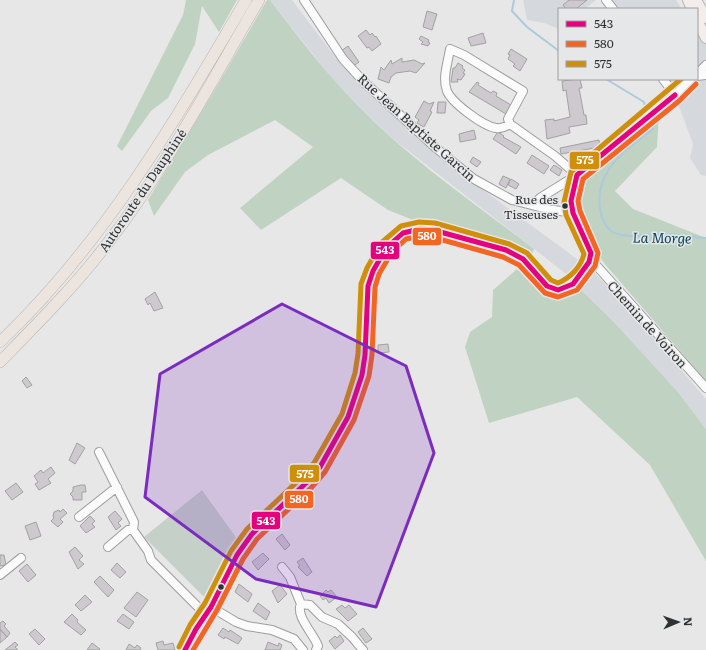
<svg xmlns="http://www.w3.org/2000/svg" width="706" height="650" font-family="Literata,serif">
  <rect width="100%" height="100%" fill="#e7e7e8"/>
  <path fill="#d5d9dd" d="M270 0H292L339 62 375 99 471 181 581 262 570 277 392 138 355 104 331 77Z
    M523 0H596L585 9H559V29L544 23 527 20Z
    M604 0H676L682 9H610Z
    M697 31 706 44V176L701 175 690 158 693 144 680 109 659 79H697Z
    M591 269 628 308 706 399V429L678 392 613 321 578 287Z"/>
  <path fill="#c5d1c8" d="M202 490 240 543 206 599 144 537Z"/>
  <path fill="#c0d3c3" d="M186 0H237L219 32 202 6 195 44 168 98 151 111 122 151 117 146 183 15Z
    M267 0H270C297 35 324 71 355 103 408 158 473 202 534 249L532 254 497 241 423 224 388 210 341 178 261 230 240 208 313 147 275 120 208 155 185 172 154 216 148 200 214 91Z
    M659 113 657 147 615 191 633 209 706 238V381L604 263 584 232 578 202 589 176Z
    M517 269 545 295H562L578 287 613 321 678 392 706 429V561L650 465 577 397 489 423 465 347 470 332 492 317 493 290Z"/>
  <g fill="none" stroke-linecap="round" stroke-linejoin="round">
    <path stroke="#accada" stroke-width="2" d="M514 0 512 11 527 27 559 51
      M606 79 644 102 646 110
      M650 121 653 129C623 152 592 172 601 214 603 221 608 231 615 233 630 239 642 234 657 234 673 234 690 237 706 238"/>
  </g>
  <path fill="#cec8cf" stroke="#a2a2a2" d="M569 0H587L576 9H566L563 5Z
    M427 11 437 14 432 30 423 27Z
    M366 30 370 35 372 33 375 37 376 36 381 44 372 51 369 47 367 48 358 36Z
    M483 33 486 43 471 46 468 38Z
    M421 36 429 40 428 42 430 43 428 46 421 44 423 42 419 39Z
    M348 46 359 62 352 67 341 51Z
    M511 49 527 59 520 71 513 66 515 64 508 59 510 55 508 54Z
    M402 58V62L414 60 422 64 425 63 416 73 410 71 396 73 391 77 389 83 378 79 381 67 384 70 391 60 392 64Z
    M458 63 463 66 462 68 465 70 463 73 465 74 461 80 457 79 458 82H451L453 68H455Z
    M580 79 582 88H579L584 115H586L587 124 569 127 570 133 547 139 545 120 554 119V121L570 117 566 90 563 91 562 81Z
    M477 82 479 83 478 85 491 93 493 91 497 93 496 96 511 105 506 114 469 92Z
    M424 101 429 104 434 102 430 111 432 112 424 127 417 123 419 120 415 117Z
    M438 102H446L445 113H437Z
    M474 130 476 139 460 142 459 134Z
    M498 132 504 136 503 137 521 147 516 154 493 139Z
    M599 140 600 147 561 154 560 148Z
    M532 155 549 166 544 174 527 163Z
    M473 157 481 162 477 167 470 162Z
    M554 165 562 170 559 176 550 170Z
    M503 176 510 179 506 188 499 184Z
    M511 179 519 184 516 189 508 185Z
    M155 292 163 308 154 311 150 303 148 305 145 299Z
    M388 344 389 352 378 353V345Z
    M26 377 32 385 27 388 22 381Z
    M77 443 85 448 75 464 69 460Z
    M51 467 55 473 48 479 51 483 39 490 35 484 38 482 34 476 41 470 43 473Z
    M16 483 23 492 12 500 5 491Z
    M81 485H85L86 492H82V500H73V497L70 494 73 491V487Z
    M63 509 67 513 60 519 63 522 58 527 51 521 54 518 53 516 54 512 59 510 60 512Z
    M115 511 122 519 118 523 121 526 116 530 108 517Z
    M90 516 95 521 92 524 95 527 86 533 80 526Z
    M36 522 41 536 30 540 25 526Z
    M282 534 290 545 285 550 276 539Z
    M75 547 83 556 79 560 84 564 78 569 69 552Z
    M263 553 269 559 258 570 252 562Z
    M0 555H4L6 565 0 566Z
    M303 558 312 572 307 576 298 567 300 566 297 562Z
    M117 563 126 572 120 578 111 570Z
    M27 564 36 575 28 582 19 571Z
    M100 576 114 590 108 597 94 582Z
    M239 584 252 594 248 602 235 592Z
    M280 585 287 594 278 603 272 591Z
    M326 590 328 592 331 590 337 597 329 603 326 598 323 600 320 596Z
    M137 592 148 600 136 617 124 608Z
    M85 595 92 602 81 611 75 605Z
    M258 603 270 612 266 620 253 611Z
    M342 605 345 608 349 605 357 614 348 621 336 609Z
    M72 614 78 620 77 622 86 630 81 635 64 622Z
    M123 614 134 622 129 629 117 621Z
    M3 621 6 624 4 626 10 633 7 637 0 629V623Z
    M223 628 229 632 230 630 242 638 238 644 225 637 224 639 218 635Z
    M363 628 372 639 366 643 358 632Z
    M0 629 7 637 0 643Z
    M35 629 45 639 39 645 29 634Z
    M340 635 344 641 335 649 329 641 335 636 337 638Z
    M163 641 164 645 173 643 175 650H158L156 643Z
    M15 642 18 645 15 647 18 650H5Z
    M268 642 278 646 279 643 282 645 280 650H265Z
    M92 643 100 649 99 650H87Z
    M129 644 135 648 137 645 141 648 140 650H126Z"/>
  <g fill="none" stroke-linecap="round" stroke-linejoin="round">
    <g stroke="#9d9d9e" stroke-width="10">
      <path id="minor" d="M304 0 343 59 363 81 436 148 474 179 512 200 547 209 573 213
        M606 0 613 9
        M697 74 706 65
        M697 76 706 75
        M663 79 675 95
        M510 124C505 127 501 129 496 128 483 126 452 103 447 91 442 78 448 62 450 49L464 55 523 91 508 119 510 124 555 156 577 175
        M534 204 540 198 577 175
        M589 262 595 264 706 388
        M99 452 134 522 133 530 148 551 151 560 205 614
        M79 517 117 487
        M108 547 128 530H133
        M282 567 290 577 301 604
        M0 575 21 558
        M211 607 236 622 247 626 272 630 294 639 303 650
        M185 650 196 629 211 607 237 555 252 534 306 483 320 467 348 417 362 375 365 355 368 286 373 271 386 248 403 233 420 229 433 230 506 250 523 259 547 286 558 290 573 284 589 262 591 253 573 213 571 201 577 175 629 131 675 95 691 79
        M316 650 318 646C314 634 295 616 301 604L310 605 322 617 338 624 352 637 363 650"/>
    </g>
    <g stroke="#bcb5af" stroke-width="12">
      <path id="major" d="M688 0 692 9
        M696 0 706 18
        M697 20 706 38"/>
    </g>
    <g stroke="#bcb5af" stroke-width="12">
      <path id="highway" d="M0 342C104 243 174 123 246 0
        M0 362C37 324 75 286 107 244 166 168 211 82 259 0"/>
    </g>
    <use href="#minor" stroke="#fbfbfc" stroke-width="8"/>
    <use href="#major" stroke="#f3eeeb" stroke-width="10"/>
    <use href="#highway" stroke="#ece4df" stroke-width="11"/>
    <g stroke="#e6e7e9" stroke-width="8">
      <path id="bus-1" d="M185 650 196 629 211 607 237 555 252 534 306 483 320 467 348 417 362 375 365 355 368 286 373 271 386 248 403 233 420 229 433 230 506 250 523 259 547 286 558 290 573 284 589 262 591 253 573 213 571 201 577 175 675 95"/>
    </g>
    <g stroke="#e6e7e9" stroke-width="8">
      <path id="bus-2" d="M193 650 217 610 243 559 257 539 311 488 325 472 354 420 369 376 372 355 375 287 379 274 392 252 406 239 421 236 432 237 503 257 519 265 545 293 558 297 577 290 595 266 598 253 580 211 578 201 583 179 679 101 696 84"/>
    </g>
    <g stroke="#e6e7e9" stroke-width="8">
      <path id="bus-3" d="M179 647 190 625 205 603 231 551 247 529 301 478 314 463 342 414 355 373 358 354 361 284 367 268 381 243 401 226 419 222 435 223 509 244 527 253 551 280 558 283C570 278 581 267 584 254L566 215 564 202 571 172 681 79"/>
    </g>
    <use href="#bus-1" stroke="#e5007d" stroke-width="5"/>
    <use href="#bus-2" stroke="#f26522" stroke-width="5"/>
    <use href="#bus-3" stroke="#cf8f0a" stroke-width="5"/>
  </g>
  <path fill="#7b2cbf" fill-opacity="0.2" stroke="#7b2cbf" stroke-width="3" stroke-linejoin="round" d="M282 304 406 366 434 453 376 607 256 579 145 497 160 374Z"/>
  <g fill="#303131" stroke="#e6e7e9" stroke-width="1.5">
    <circle cx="565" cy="206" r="3.5"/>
    <circle cx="221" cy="587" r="3.5"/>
  </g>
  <g text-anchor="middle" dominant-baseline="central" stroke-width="3" stroke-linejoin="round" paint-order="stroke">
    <g font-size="12" fill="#303131" stroke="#e6e7e9" text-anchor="end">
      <text x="558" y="199">Rue des<tspan x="558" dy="15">Tisseuses</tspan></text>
    </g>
    <g font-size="13" fill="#303131" stroke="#e6e7e9">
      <text transform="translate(417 127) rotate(42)">Rue Jean Baptiste Garcin</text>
      <text transform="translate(142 190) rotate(-56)">Autoroute du Dauphiné</text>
      <text transform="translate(648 324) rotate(48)">Chemin de Voiron</text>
    </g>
    <g font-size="14" font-style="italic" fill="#0a465c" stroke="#e6e7e9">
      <text transform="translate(662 237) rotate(1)">La Morge</text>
    </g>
  </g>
  <g stroke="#e6e7e9" stroke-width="1.5">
    <rect x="569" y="151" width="31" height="19" rx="4" fill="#cf8f0a"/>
    <rect x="412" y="227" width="30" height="19" rx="4" fill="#f26522"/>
    <rect x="370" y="241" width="30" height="19" rx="4" fill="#e5007d"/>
    <rect x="289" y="464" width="31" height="19" rx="4" fill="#cf8f0a"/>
    <rect x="284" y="490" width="30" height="19" rx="4" fill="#f26522"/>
    <rect x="251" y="511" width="30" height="19" rx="4" fill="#e5007d"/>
  </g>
  <g font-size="11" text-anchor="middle" font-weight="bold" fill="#fff">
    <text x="585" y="164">575</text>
    <text x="427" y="240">580</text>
    <text x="385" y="254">543</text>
    <text x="305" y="478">575</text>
    <text x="299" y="503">580</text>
    <text x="266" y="525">543</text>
  </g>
  <rect x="558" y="8" width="140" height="72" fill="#e6e7e9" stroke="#9d9e9f"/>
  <rect x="566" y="21" width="20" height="6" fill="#e5007d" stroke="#9d9e9f"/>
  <text x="594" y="28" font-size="12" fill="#303131">543</text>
  <rect x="566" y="41" width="20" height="6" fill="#f26522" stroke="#9d9e9f"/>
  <text x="594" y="48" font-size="12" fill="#303131">580</text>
  <rect x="566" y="61" width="20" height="6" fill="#cf8f0a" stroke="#9d9e9f"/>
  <text x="594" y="68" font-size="12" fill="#303131">575</text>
  <g transform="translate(678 622) rotate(88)" stroke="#e6e7e9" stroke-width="3" paint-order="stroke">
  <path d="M0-3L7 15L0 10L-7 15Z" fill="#303131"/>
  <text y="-6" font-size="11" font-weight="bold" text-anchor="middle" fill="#303131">N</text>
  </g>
</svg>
